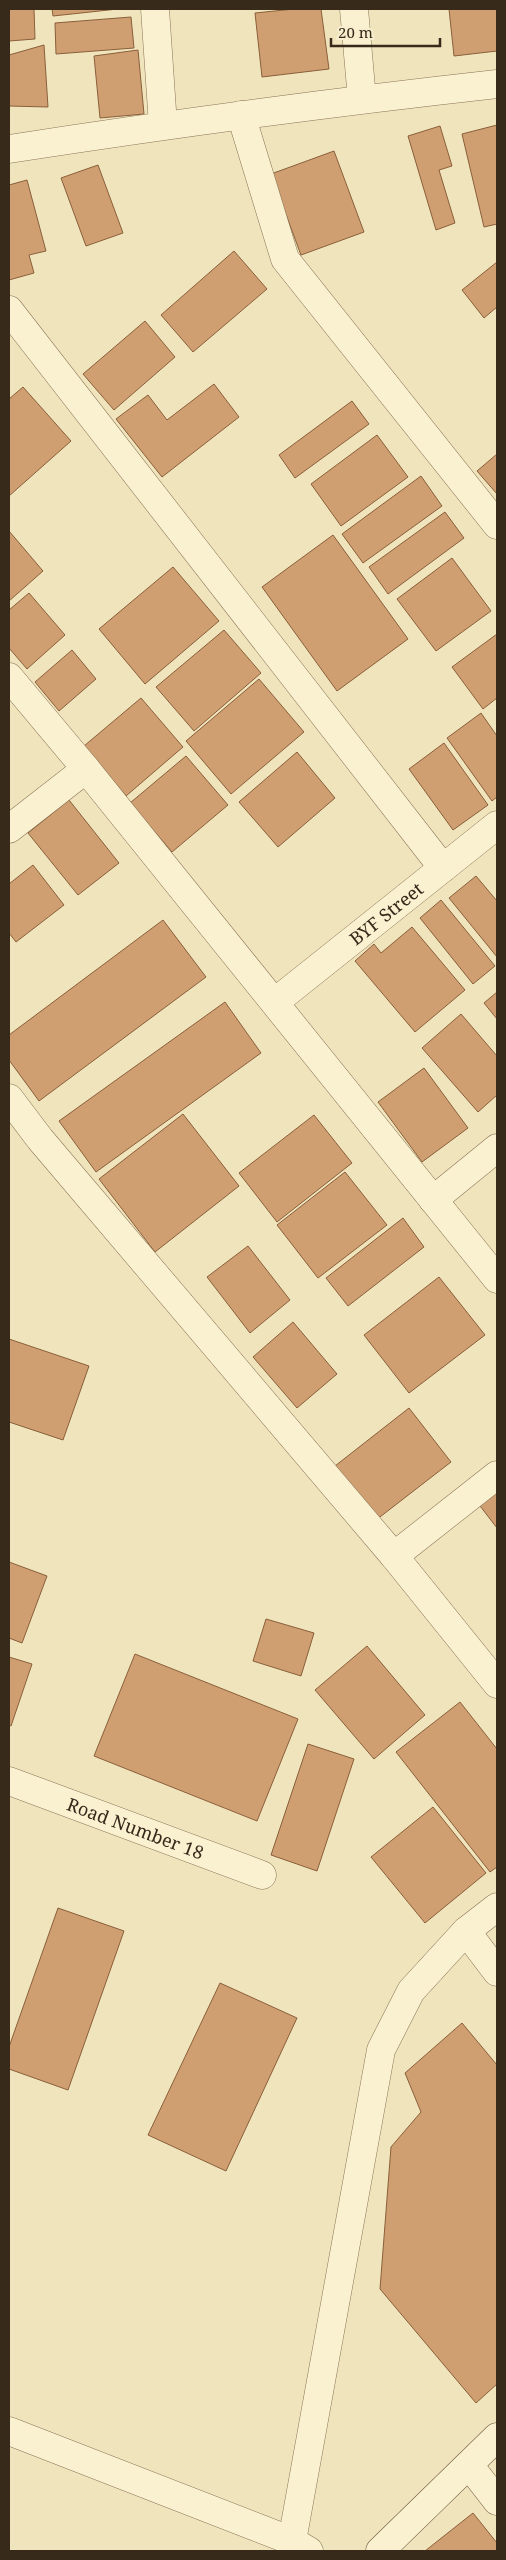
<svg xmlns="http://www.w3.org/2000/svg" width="506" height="2560" font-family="'Noto Serif',serif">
  <rect width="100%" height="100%" fill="#f0e4bd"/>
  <path fill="#d09f71" stroke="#895f3a" d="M9 9H34L35 39 9 41Z
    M52 9H118L53 16Z
    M294 9H321L329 69 262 77 255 13Z
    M449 9H497V51L454 56Z
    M131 17 134 48 56 54 55 23Z
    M44 45 48 107 9 106V55Z
    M138 50 144 114 100 118 94 56Z
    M497 125V224L484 227 462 134Z
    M440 126 452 166 439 170 455 223 436 230 408 136Z
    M334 151 364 232 301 255 271 174Z
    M98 165 123 233 86 246 61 178Z
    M27 180 46 251 29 255 34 273 9 280V185Z
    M234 251 267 289 193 352 161 315Z
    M497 262V307L484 318 462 290Z
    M145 321 175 357 114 410 83 374Z
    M214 384 239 417 162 477 116 419 148 395 167 420Z
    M23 387 71 441 9 496V399Z
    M352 401 369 424 295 478 279 455Z
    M377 435 408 477 341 526 311 484Z
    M497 454V494L477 471Z
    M421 476 442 506 363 563 342 534Z
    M445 512 464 538 388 594 369 567Z
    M9 531 43 571 9 601Z
    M333 535 408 639 337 691 262 587Z
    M452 558 491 611 436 651 397 599Z
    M173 567 219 621 145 684 99 629Z
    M29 593 65 635 27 669 9 648V610Z
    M224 630 261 673 194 731 156 687Z
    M497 634V698L483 709 452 667Z
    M72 650 96 679 59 711 35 682Z
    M259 679 304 732 231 794 186 741Z
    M141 698 183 747 126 796 84 746Z
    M481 713 497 736V797L492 801 447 738Z
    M444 743 488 805 453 830 409 769Z
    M297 752 335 798 278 847 239 802Z
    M186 756 228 805 172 852 130 803Z
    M69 800 119 863 78 895 28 833Z
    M33 865 64 905 16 942 9 933V884Z
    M476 876 497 901V957L449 898Z
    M441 900 495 966 473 984 420 918Z
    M163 920 206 977 39 1101 9 1060V1035Z
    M412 927 465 990 415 1032 355 961 374 944 381 953Z
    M497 992V1019L484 1003Z
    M225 1002 261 1053 96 1172 59 1121Z
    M461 1014 497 1056V1095L478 1112 422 1048Z
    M424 1068 468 1128 422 1162 378 1102Z
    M183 1114 239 1186 155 1252 99 1179Z
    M314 1115 352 1163 277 1222 239 1173Z
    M345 1172 387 1225 318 1278 277 1225Z
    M403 1218 424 1247 348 1306 326 1278Z
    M248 1246 290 1300 250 1333 207 1277Z
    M439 1277 485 1335 409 1393 364 1335Z
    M293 1322 337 1374 297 1408 253 1357Z
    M9 1339 89 1366 63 1440 9 1422Z
    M409 1408 451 1462 376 1520 335 1466Z
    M497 1486V1528L477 1502Z
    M9 1562 47 1576 22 1643 9 1638Z
    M266 1619 314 1633 301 1676 253 1661Z
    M367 1646 425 1715 374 1759 315 1690Z
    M135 1654 298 1719 257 1821 94 1756Z
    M9 1657 32 1664 11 1726 9 1725Z
    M460 1702 497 1749V1867L490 1872 396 1752Z
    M308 1744 354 1759 317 1871 271 1855Z
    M433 1807 486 1873 425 1923 371 1857Z
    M58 1908 124 1931 68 2090 9 2069V2047Z
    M220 1983 297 2018 226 2171 148 2135Z
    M462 2023 497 2065V2384L476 2403 380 2289 391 2147 421 2112 405 2073Z
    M473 2513 497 2543V2551H425Z"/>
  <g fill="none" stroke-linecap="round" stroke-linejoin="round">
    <g stroke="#897455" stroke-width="29">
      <g id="street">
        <path d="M155 9 163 125"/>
        <path d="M354 9 362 99"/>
        <path d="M241 115 285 259 497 525"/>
        <path d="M9 149C171 124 334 102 497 84"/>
        <path d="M9 310 443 868"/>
        <path d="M9 677 86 769 497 1279"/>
        <path d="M9 829 86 769"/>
        <path id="s1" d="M275 1002 497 825"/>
        <path d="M9 1098 40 1139 394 1556 497 1684"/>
        <path d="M433 1200 497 1148"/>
        <path d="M394 1556 497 1475"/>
        <path id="s2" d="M9 1781 262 1875"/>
        <path d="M466 1931 497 1972"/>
        <path d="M9 2431 292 2541 309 2551"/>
        <path d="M469 2465 497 2501"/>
        <path d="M292 2541 381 2050 411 1991 466 1931 497 1907"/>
      </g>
    </g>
    <g stroke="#6a5539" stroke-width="29">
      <path id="secondary" d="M380 2551 497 2437"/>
    </g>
    <use href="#street" stroke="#faf1d1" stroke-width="28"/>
    <use href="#secondary" stroke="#faf1d1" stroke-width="28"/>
  </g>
  <g text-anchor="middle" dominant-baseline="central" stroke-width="4" stroke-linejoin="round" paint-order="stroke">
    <g font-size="18" fill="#372a1b" stroke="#f7eecd">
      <text stroke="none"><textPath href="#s1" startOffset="142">BYF Street</textPath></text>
      <text stroke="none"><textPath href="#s2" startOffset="135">Road Number 18</textPath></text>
    </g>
  </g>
  <rect width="506" height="2560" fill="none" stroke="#372a1b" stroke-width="20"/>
  <path d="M331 38v8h109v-8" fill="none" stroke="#372a1b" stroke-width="2.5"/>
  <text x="338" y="38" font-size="15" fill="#372a1b" stroke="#f7eecd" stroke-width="4" paint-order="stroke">20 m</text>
</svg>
